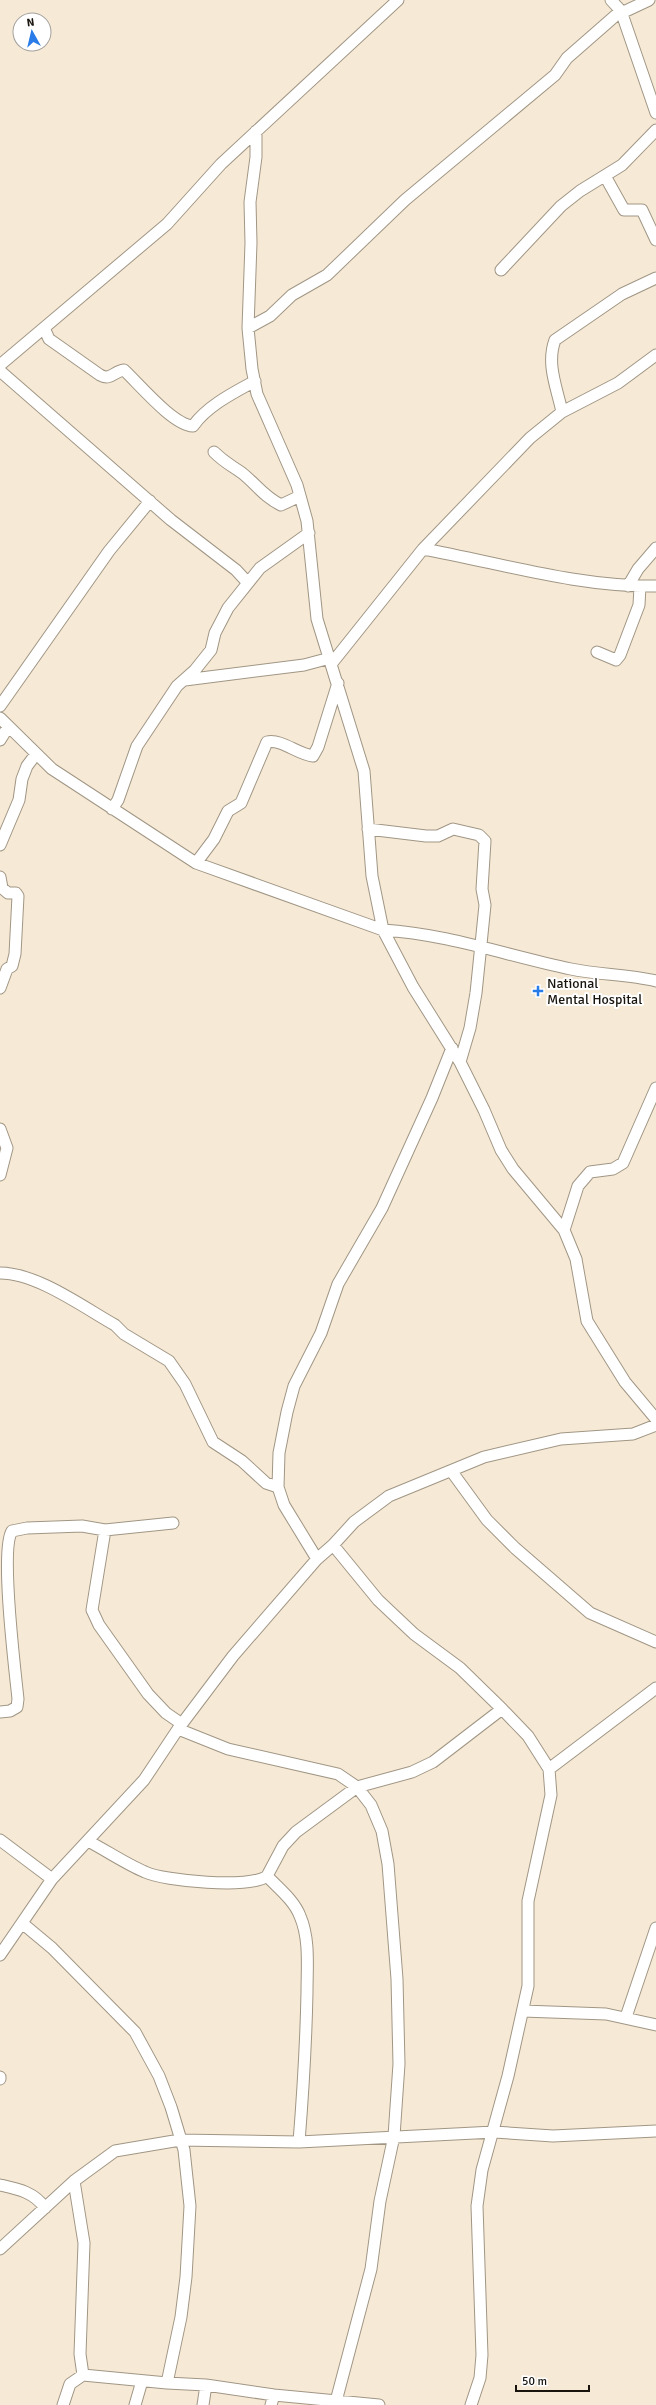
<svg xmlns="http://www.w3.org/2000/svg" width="656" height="2405" font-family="Signika,sans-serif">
  <rect width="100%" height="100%" fill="#f6ead7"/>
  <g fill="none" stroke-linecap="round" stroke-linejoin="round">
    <g stroke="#a19684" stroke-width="13">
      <path id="minor" d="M611 0 621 11 656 113
        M256 131V157L250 202 251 243 248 328 252 369 257 394 297 485 307 521 317 619 364 771 372 876 383 930 413 987 460 1062 484 1110 501 1150 513 1169 564 1230 576 1259 587 1321 625 1382 656 1419
        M605 176 624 210H642L656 240
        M501 270 561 206 580 191 622 165 656 130
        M44 328 49 339 100 375C111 381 114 371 124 370 140 385 173 425 193 426 207 406 233 393 255 381
        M248 328 270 316 292 295 327 275 405 200 555 75 567 58 615 16 649 0
        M0 365 167 224 221 164 398 0
        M0 371 171 520 236 570 248 583
        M562 412C557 388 546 364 555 340L622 294 656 278
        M214 452C225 463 231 465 242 473 256 484 264 497 281 505L300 496
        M423 549C500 563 577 587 656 586
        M628 586 638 569 656 548
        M597 652 616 660 620 655 639 605 640 586
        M332 663 423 549 530 438 562 412 618 383 656 355
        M185 680 304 665 330 658
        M0 706 109 551 150 501
        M0 718 52 769 196 863 383 930C448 934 508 956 571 969 599 975 628 974 656 981
        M0 740 8 727
        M112 809 118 800 137 746 177 686 195 670 211 650 215 633 228 608 260 568 309 533
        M368 829 426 836H438L453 829 479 835 485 841 482 889 485 905 476 993 470 1028 460 1062
        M0 845 19 800 22 779 27 766 36 754
        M196 863 214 839 228 811 241 803 267 742C282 739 297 754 313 756L318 747 338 683
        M0 877 2 888 8 893H16L18 896 15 954 12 966 7 969 0 988
        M0 1129 7 1148 0 1175
        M564 1230 578 1186 590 1172 613 1169 623 1163 656 1088
        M0 1273C37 1273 83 1307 115 1325L124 1334 169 1361 185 1384 213 1442 242 1461 266 1483 278 1487
        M452 1472 487 1520 515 1548 590 1613 656 1642
        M105 1530 92 1610 99 1625 148 1694 166 1713 182 1724
        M333 1545 378 1600 414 1634 460 1668 502 1709 528 1736 549 1769 551 1795 528 1901V1986L508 2076 482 2170 477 2206 482 2355 480 2378 471 2405
        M317 1559 284 1505 278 1487 279 1453 287 1412 294 1386 321 1333 338 1284 382 1208 432 1098 452 1048
        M0 1712 10 1711 17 1707 18 1699C15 1670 0 1549 12 1531L27 1528 82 1526 105 1530 173 1523
        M178 1729 228 1749 338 1774 357 1787 371 1805 382 1831 388 1864 397 1979 399 2064 394 2136 380 2201 371 2269 335 2405
        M549 1769 656 1688
        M0 1840 52 1879
        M88 1841C107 1851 126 1864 145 1872 164 1881 251 1889 267 1876L283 1846 296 1832 357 1787 412 1772 433 1762 502 1709
        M267 1876C278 1888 294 1900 300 1916 310 1939 307 1967 307 1992 306 2042 303 2092 299 2142
        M22 1923 52 1948 135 2032 159 2076 171 2107 184 2150 190 2206 186 2277 181 2317 167 2383
        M0 1955 52 1879 144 1780 178 1729 233 1656 317 1559 333 1545 354 1522 389 1496 484 1457 561 1439 633 1434 656 1425
        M523 2011 606 2014 656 2025
        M626 2017 656 1928
        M0 2077V2079
        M0 2185C18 2189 34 2192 45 2208
        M0 2249 74 2181 115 2151 180 2140 299 2142 494 2132 553 2136 656 2131
        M83 2375 167 2383 206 2385 274 2395 379 2405
        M63 2405 70 2384 83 2375 80 2354 84 2243 74 2181
        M135 2405 142 2381
        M203 2405 206 2385
        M271 2405 274 2395"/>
    </g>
    <use href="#minor" stroke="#fff" stroke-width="11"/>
  </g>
  <path fill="#297ce7" stroke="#fff" stroke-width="1.5" d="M536 985h4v4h4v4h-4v4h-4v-4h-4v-4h4z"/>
  <g text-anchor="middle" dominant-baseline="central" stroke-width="4" stroke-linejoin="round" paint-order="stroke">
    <g font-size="14" fill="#18140d" stroke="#fff" text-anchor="start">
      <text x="547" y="983">National<tspan x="547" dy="16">Mental Hospital</tspan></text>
    </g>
  </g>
  <g transform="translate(32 32) rotate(352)"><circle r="19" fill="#ffffff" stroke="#a3a19e"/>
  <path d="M0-3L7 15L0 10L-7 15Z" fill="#297ce7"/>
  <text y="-6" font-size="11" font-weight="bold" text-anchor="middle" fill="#18140d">N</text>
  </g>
  <path d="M516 2385v6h73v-6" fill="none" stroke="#18140d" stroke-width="2"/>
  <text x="522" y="2385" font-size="12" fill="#18140d" stroke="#ffffff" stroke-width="3" paint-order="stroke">50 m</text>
</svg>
